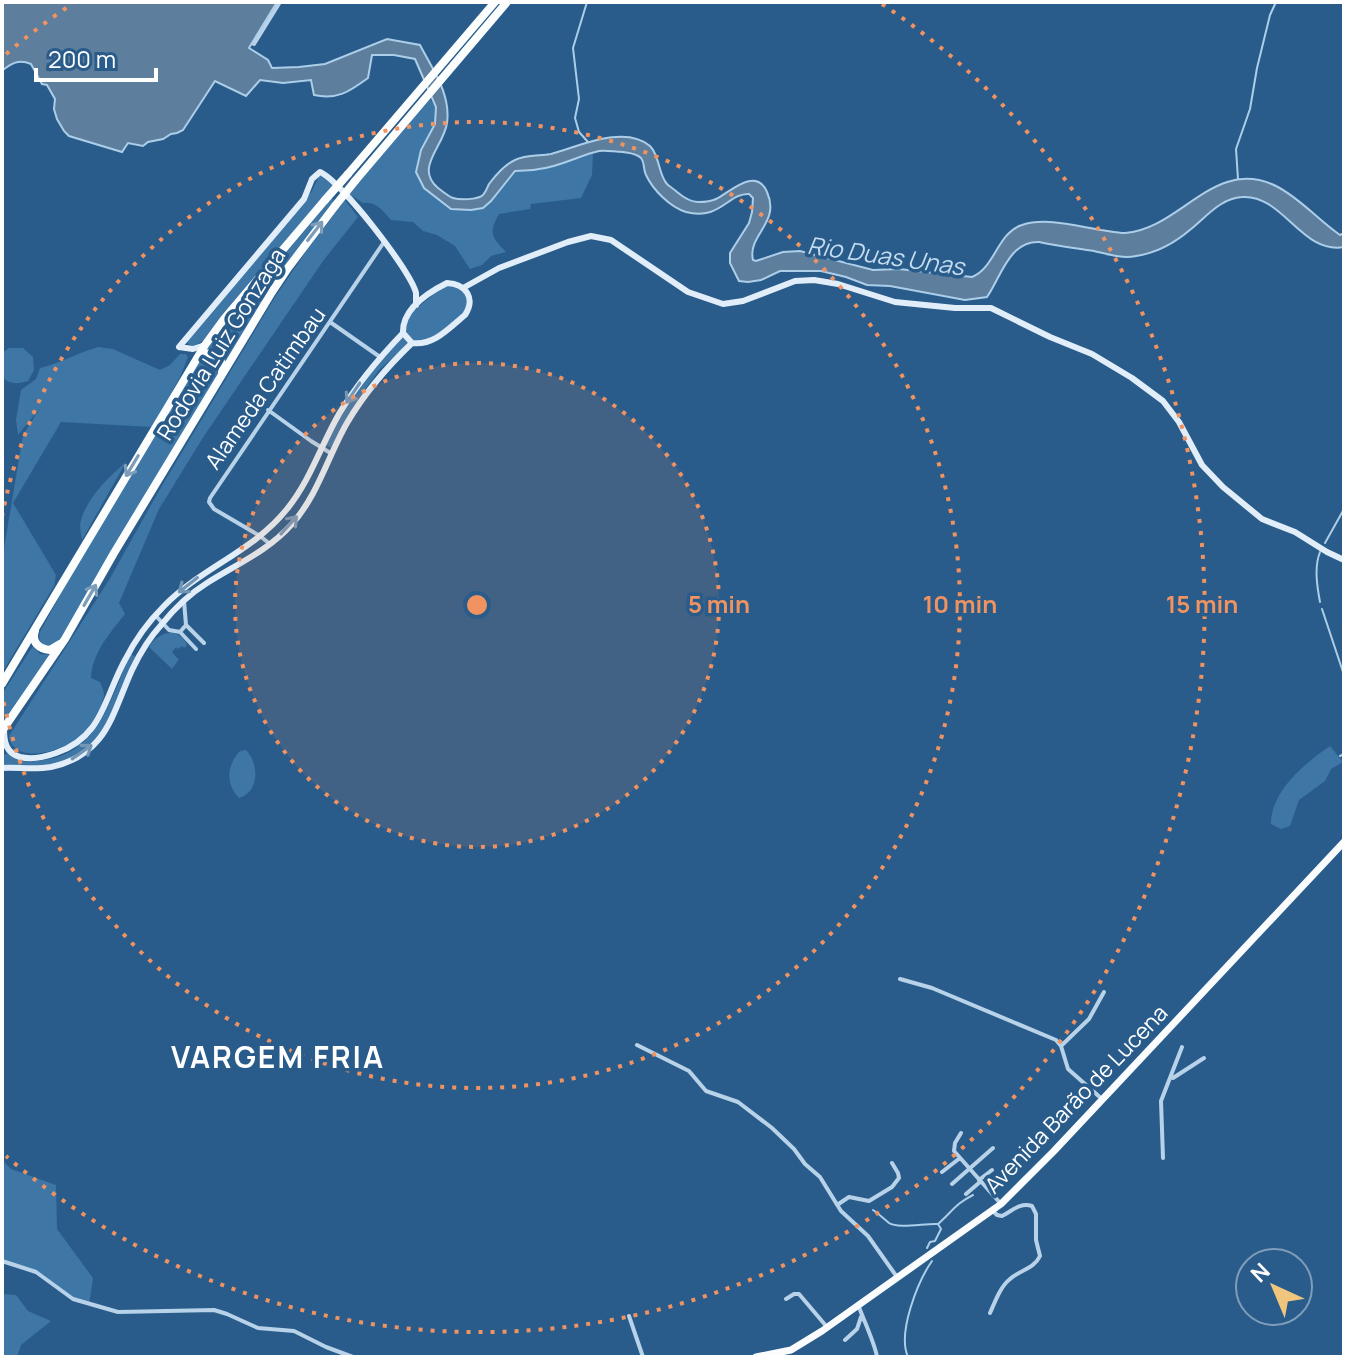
<svg xmlns="http://www.w3.org/2000/svg" width="1346" height="1359" font-family="Manrope,sans-serif">
  <rect width="100%" height="100%" fill="#295c8a"/>
  <path fill="#3e76a6" d="M429 98 436 107 435 121 432 132 424 188 451 209 491 201 515 171 551 167 593 153 592 175 581 198 531 204 530 209 499 214C488 234 492 237 506 252L491 256 482 265 470 269 455 246 437 235 423 231 413 222 391 220C383 211 376 201 363 203L349 194Z
    M319 176H325L334 186 252 280 203 341 193 346 188 344 187 341 312 191Z
    M329 197 337 201 289 260 225 361 215 350H204L226 319Z
    M345 200 358 217 323 261 204 436 159 509 119 603 125 614C110 633 92 653 91 678L100 682C102 687 104 690 104 695 104 700 100 708 97 713 93 722 87 731 78 738 63 751 13 766 9 736L109 580 160 489 275 297 307 250Z
    M450 285 458 286 469 299 463 314 433 339 422 344 411 339 404 332 408 315 443 287Z
    M404 335 410 342 379 370 362 394 331 448 325 444 358 387Z
    M98 347 113 349 160 370 170 365 180 354H186L188 357 180 377 157 419 203 355 219 359 220 379 60 642 46 647C40 642 38 640 40 632L152 427 61 422 13 503 56 575 54 586 2 673V560L23 435 40 408 18 435 16 420 21 390 36 379 40 368C60 363 78 353 98 347Z
    M9 348H23L33 357 34 370 28 381C17 384 11 385 2 377V353Z
    M126 462 82 540C81 533 79 526 81 520 88 496 109 477 126 462Z
    M171 632C179 635 184 637 187 645L184 648 182 646 178 649 176 647 172 652 177 658 179 659 172 669 149 647C155 638 160 635 171 632Z
    M33 646 40 654 52 655 2 728V694Z
    M131 654 136 657C120 698 102 760 50 766 35 767 20 766 5 766L2 764V756L8 753C12 755 15 758 19 760 26 763 36 761 44 760 100 753 110 697 131 654Z
    M1330 746 1343 762 1331 769 1325 781 1299 800 1290 826 1281 829 1271 824C1271 791 1305 763 1330 746Z
    M246 750C259 763 260 792 239 798 225 783 227 765 240 751Z
    M2 1160 11 1169 56 1185 57 1229 93 1278 89 1305 68 1295 47 1278 2 1261Z
    M2 1294 16 1295 28 1311 51 1321 21 1345 17 1357H2Z"/>
  <path fill="#5d7e9d" stroke="#accee9" stroke-width="2" d="M2 2H277L249 48 268 60 272 68 299 67 325 64 387 39 420 45C433 70 451 94 447 123 444 146 414 168 438 188 442 191 449 197 453 198 460 200 477 200 483 195 486 192 487 188 489 184 495 176 506 164 515 160 525 155 540 156 551 154 578 147 624 124 650 146 660 156 658 174 667 184 670 187 674 189 677 192 683 197 690 202 698 202 703 202 712 201 716 199 730 192 756 166 767 192 781 223 747 235 753 260L756 261 783 252 800 251 873 270 899 269 972 277C995 268 997 233 1022 225 1045 217 1077 226 1101 230 1109 231 1117 233 1125 233 1181 229 1214 156 1276 186 1300 198 1318 220 1340 235L1344 233V247C1302 255 1283 194 1242 197 1221 198 1206 217 1191 229 1176 242 1156 253 1136 256 1122 259 1107 254 1094 251 1075 248 1057 246 1039 242 1009 241 1001 277 987 297L965 300 890 286 867 285 846 277 821 271H780L761 280 748 282 739 281 730 263V253L749 223 752 212 753 198 749 194C728 193 720 221 686 212 670 207 653 190 646 175 643 169 645 163 641 158 636 153 629 153 623 152 615 152 607 150 599 151 580 155 560 167 539 169 531 171 523 170 515 171L491 201 483 208 471 210 451 209 424 188 416 172 421 150 435 124 436 107 415 59 394 55H372L368 78C349 92 337 100 314 95L311 80 283 83 260 80 246 96 215 81 183 130 177 133 171 134 163 139 148 142 143 146 128 143 122 152 69 136 64 131 57 119 54 109 55 99 47 85 42 84 31 64C19 59 11 63 2 71Z"/>
  <g fill="none" stroke-linecap="round" stroke-linejoin="round">
    <path stroke="#accee9" stroke-width="2" d="M587 2 573 48 579 99 575 118 579 132 588 142
      M1238 179 1236 149 1250 109 1257 68 1270 15 1276 2
      M1325 543 1344 509
      M1320 552C1314 567 1317 586 1320 602
      M1322 609 1344 675
      M1340 756 1344 754
      M873 1210C879 1214 884 1219 889 1223 898 1229 926 1223 938 1224L941 1229 935 1241 930 1242 927 1248
      M938 1224C952 1212 955 1204 973 1195
      M908 1357C897 1333 918 1281 932 1261"/>
    <path stroke="#b7d2e9" stroke-width="4" d="M254 44 280 2
      M330 322 380 357
      M268 410 311 441 332 454
      M270 544 260 536 214 509 209 502 210 498 384 242
      M155 615 169 630 180 632 186 625 184 601
      M186 625 204 643
      M180 632 196 649
      M900 979 932 988 1056 1040 1061 1046 1068 1069 1102 1099
      M637 1045 689 1071 706 1091 738 1102 772 1128 794 1149 805 1164 820 1177 841 1211 868 1236 897 1277
      M1061 1046 1089 1019 1104 992
      M1173 1078 1204 1058
      M961 1133 955 1143 954 1151 1001 1204
      M1163 1158 1161 1101 1182 1047
      M942 1172 960 1158
      M979 1180 992 1170
      M952 1184 993 1148
      M966 1194 980 1182
      M837 1205 849 1197 869 1201 892 1187 899 1178 898 1173 892 1163
      M2 1261 36 1272 73 1299 118 1312 214 1310 227 1314 258 1328 294 1331 326 1347 353 1357
      M786 1299 794 1294H799L827 1327
      M859 1307C864 1321 875 1344 877 1357
      M990 1313C995 1302 1000 1287 1010 1279 1020 1270 1034 1269 1040 1256L1036 1240V1214L1032 1206C1020 1202 1012 1211 1002 1216L997 1215 993 1211
      M629 1316 643 1357
      M845 1340 857 1329 861 1317"/>
    <path stroke="#e1edf8" stroke-width="6" d="M447 283C466 284 476 298 465 315 449 328 434 346 412 343L403 333C402 309 427 293 447 283Z
      M463 288 499 268 568 242 591 236 611 240 688 292 723 304 743 301 795 281 814 280 838 284 895 302 955 308H991L1050 337 1092 354 1132 378 1163 401 1179 422 1202 465 1223 487 1262 519 1295 532 1327 552 1344 560
      M179 347 304 199 312 179 320 172C340 180 411 271 416 293 416 297 416 301 416 305
      M179 347 193 349 205 345
      M4 729C4 742 6 753 20 757 32 760 45 757 56 753 103 737 104 698 125 660 135 640 148 622 164 606 201 568 254 551 287 509 310 481 321 445 339 414 357 384 379 358 403 333
      M2 768C18 767 34 770 51 767 107 755 112 714 132 670 140 653 150 637 162 624 174 609 191 593 207 583 237 564 268 551 292 524 318 495 328 456 347 423 365 392 387 367 412 343"/>
    <path stroke="#fafcfe" stroke-width="7" d="M756 1357 791 1350 822 1331 1001 1204 1054 1151 1344 842"/>
    <path stroke="#fcfefe" stroke-width="8" d="M348 174 495 2
      M355 181 507 2
      M199 357 206 353 217 356 223 365 222 373
      M35 631C31 642 39 649 50 650L60 644
      M2 684 205 345 224 319 325 200
      M2 731 65 639 114 553 272 292 288 268 335 206"/>
    <path stroke="#fcfefe" stroke-width="8" d="M325 200 348 174
      M335 206 355 181"/>
  </g>
  <defs><path id="oneway-shaft" d="M-6 0H5M1.5-3L5.5 0L1.5 3" fill="none" stroke-width="1.6" stroke-linecap="round" stroke-linejoin="round" transform="scale(2)"/></defs>
  <g stroke="#7d9db8">
    <use href="#oneway-shaft" transform="translate(315 231) rotate(-52)"/>
    <use href="#oneway-shaft" transform="translate(132 466) rotate(121)"/>
    <use href="#oneway-shaft" transform="translate(90 595) rotate(-60)"/>
  </g>
  <g stroke="#7396b6">
    <use href="#oneway-shaft" transform="translate(353 393) rotate(124)"/>
    <use href="#oneway-shaft" transform="translate(289 525) rotate(-48)"/>
    <use href="#oneway-shaft" transform="translate(188 585) rotate(142)"/>
    <use href="#oneway-shaft" transform="translate(82 752) rotate(-35)"/>
  </g>
  <circle cx="477" cy="605" r="242" fill="#f09361" fill-opacity=".12"/>
  <g fill="none" stroke="#f09361" stroke-width="4" stroke-dasharray="4 8">
    <circle cx="477" cy="605" r="242"/>
    <path d="M2 517A483 483 0 1 1 2 693"/>
    <path d="M6 54A725 725 0 0 1 72 4M882 4A725 725 0 1 1 6 1156"/>
  </g>
  <g text-anchor="middle" dominant-baseline="central" stroke-width="7" stroke-linejoin="round" paint-order="stroke">
    <g font-size="22" fill="#fff" stroke="#295c8a">
      <text transform="translate(221 344) rotate(-58)">Rodovia Luiz Gonzaga</text>
      <text transform="translate(265 388) rotate(-55)">Alameda Catimbau</text>
      <text transform="translate(1076 1099) rotate(-46)">Avenida Barão de Lucena</text>
    </g>
    <g font-size="24" font-style="italic" fill="#c3dcf0" stroke="#295c8a">
      <text transform="translate(886 255) rotate(8)">Rio Duas Unas</text>
    </g>
    <g font-size="30" font-weight="bold" letter-spacing="2" fill="#fff" stroke="#295c8a">
      <text x="278" y="1056">VARGEM FRIA</text>
    </g>
  </g>
  <circle cx="477" cy="605" r="12" fill="#f09361" stroke="#295c8a" stroke-width="4"/>
  <g font-size="24" text-anchor="middle" font-weight="bold" fill="#f09361" stroke="#295c8a" stroke-width="7" stroke-linejoin="round" paint-order="stroke">
    <text x="719" y="613">5 min</text>
    <text x="960" y="613">10 min</text>
    <text x="1202" y="613">15 min</text>
  </g>
  <rect width="1346" height="1359" fill="none" stroke="#ffffff" stroke-width="8"/>
  <g transform="translate(1274 1287) rotate(316)"><circle r="38" fill="#295c8a" stroke="#7f9db9" stroke-width="2"/>
  <path d="M0-6L14 30L0 20L-14 30Z" fill="#f0c67f"/>
  <text y="-12" font-size="22" font-weight="bold" text-anchor="middle" fill="#ffffff">N</text>
  </g>
  <path d="M36 68v12h120v-12" fill="none" stroke="#ffffff" stroke-width="4"/>
  <text x="48" y="68" font-size="24" fill="#ffffff" stroke="#295c8a" stroke-width="6" paint-order="stroke">200 m</text>
</svg>
